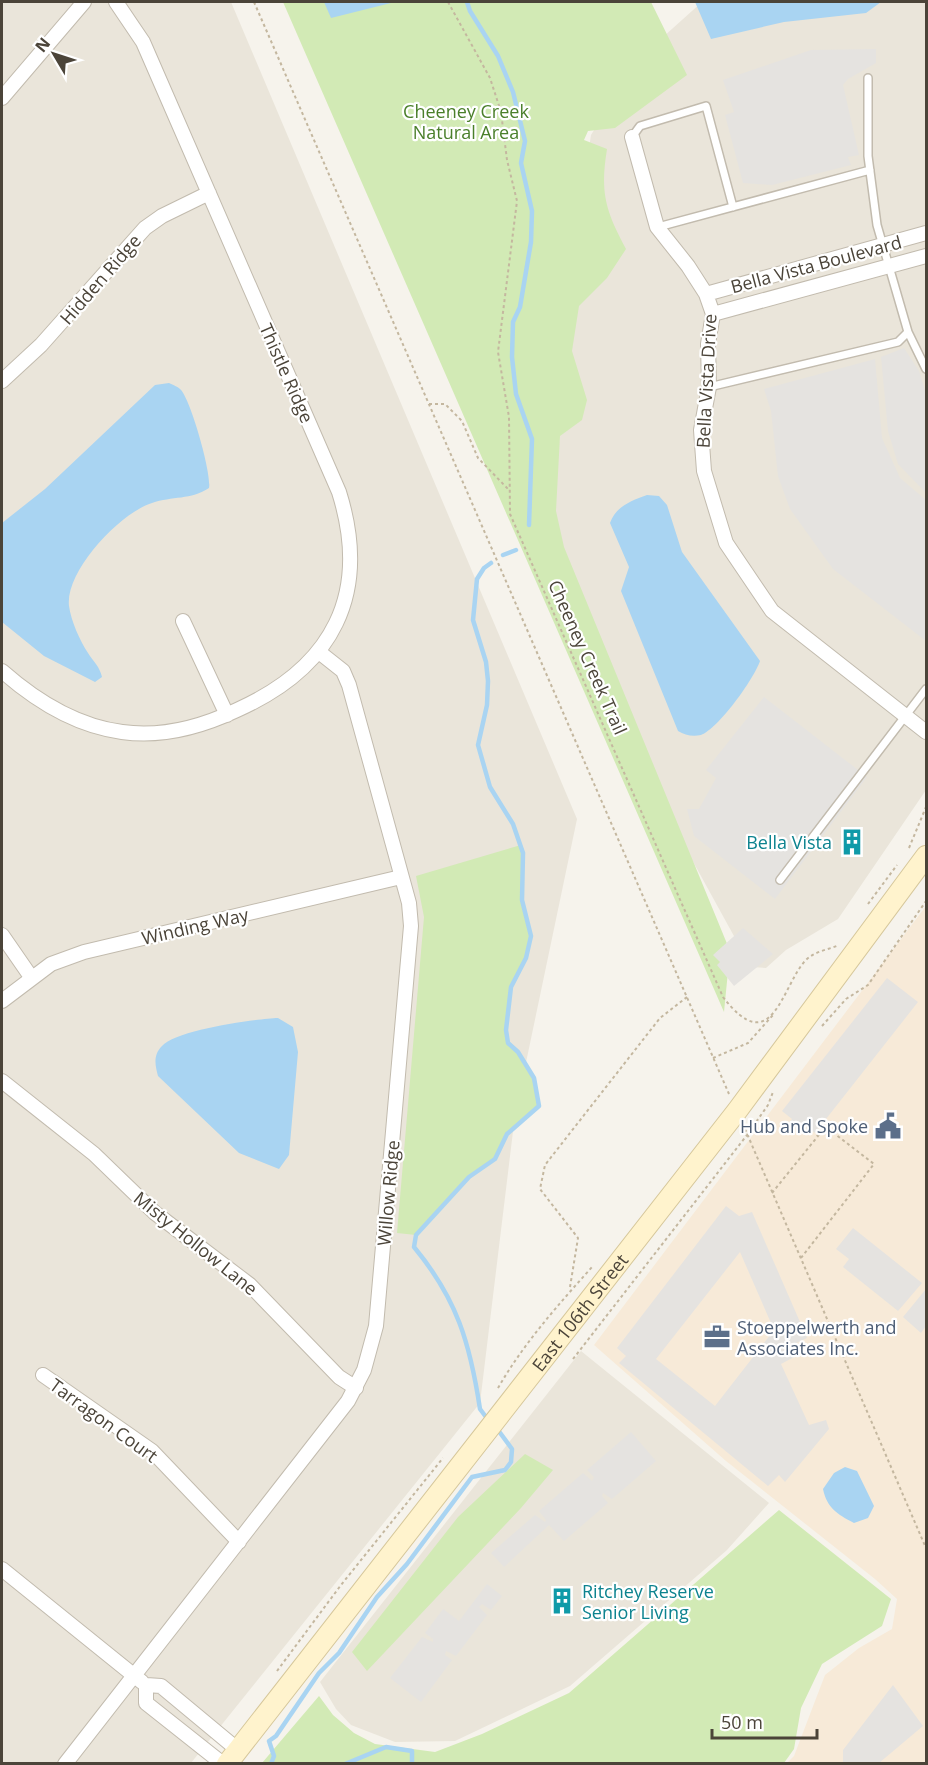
<svg xmlns="http://www.w3.org/2000/svg" width="928" height="1765" font-family="'Open Sans',sans-serif">
  <rect width="100%" height="100%" fill="#f6f3ec"/>
  <path fill="#eae5da" d="M2 2H231L577 819 515 1115 480 1403 191 1763 2 1764Z
    M702 2H926V790L838 919 786 950 766 968 751 967 641 767 549 551 582 195 591 135 622 85 653 46Z
    M581 1351 769 1503 727 1550 570 1686 455 1741 395 1742 351 1725 336 1709 320 1682Z"/>
  <path fill="#f7ead8" d="M926 906V1763H787L794 1756 825 1675 859 1648 892 1629 897 1599 875 1579 726 1461 594 1345Z"/>
  <path fill="#d2eab5" d="M283 2H651L687 75 615 128 588 131 584 140 607 149C600 192 605 210 626 249L607 278 579 306 572 351 587 400 582 420 560 436 556 511 564 547 730 951 724 1012Z
    M521 845 522 900 531 936 526 958 511 988 506 1030 508 1043 518 1052 534 1078 539 1106 507 1134 495 1159 469 1177 416 1235 397 1233 424 917 416 876Z
    M525 1454 553 1470 521 1508 367 1671 352 1652 458 1517Z
    M779 1510 891 1599 882 1626 822 1664 801 1708 794 1749 784 1763H262L319 1696 333 1715 354 1733 375 1744 435 1752 482 1734 569 1693Z"/>
  <path fill="#e5e3e0" fill-rule="evenodd" d="M876 49V63L848 79 843 85 859 155 848 157 851 165 772 185 743 183 725 115 734 112 723 80 811 50Z
    M904 348 919 371 926 394V493L898 464 888 431 881 357Z
    M875 359 882 438 900 478 926 500V641L833 569 790 509 778 476 771 411 764 389Z
    M764 697 867 777 775 899 694 836 687 809H699L716 778 706 770Z
    M743 928 773 954 734 986 717 965 720 962 713 955Z
    M887 978 918 1002 815 1133 806 1126 802 1131 790 1122 792 1119 782 1111Z
    M726 1206 739 1216 752 1212 807 1338 790 1346 796 1356 781 1364 809 1425 826 1420 829 1429 785 1482 779 1475 768 1486 619 1363 626 1356 617 1348ZM740 1252 774 1330 715 1406 656 1359Z
    M853 1228 922 1283 898 1311 843 1267 849 1259 836 1249Z
    M926 1289V1326L921 1333 903 1317Z
    M631 1432 656 1461 612 1499 603 1493 602 1496 608 1503 564 1541 549 1525 504 1567 491 1553 535 1515 545 1522 546 1520 539 1511 583 1473 592 1481 594 1477 587 1470Z
    M487 1584 502 1596 491 1610 482 1604 479 1607 487 1615 456 1656 446 1651 445 1655 452 1660 421 1702 390 1678 422 1637 433 1642V1639L425 1633 443 1609 459 1621Z
    M893 1685 923 1726 879 1763H843V1750Z"/>
  <path fill="#a9d4f2" d="M324 2H395L331 18Z
    M695 2H881L866 13 784 22 711 39Z
    M169 383C173 385 179 387 181 390 191 401 212 474 209 488 191 500 172 496 152 503 120 513 65 571 69 606 71 621 80 641 88 653 93 661 100 667 102 677L95 682 44 656 2 622V523L45 489 155 385Z
    M647 495 659 496 667 505 682 552 760 661C754 679 718 729 701 735 692 737 685 735 678 731L621 591 629 567 610 523C616 506 631 501 647 495Z
    M278 1018 293 1027 298 1052 289 1155 279 1169 239 1153 158 1076C155 1065 153 1055 162 1046 176 1030 255 1019 278 1018Z
    M845 1467 857 1471 874 1506 868 1518 854 1523C837 1514 827 1508 823 1489L834 1473Z"/>
  <g fill="none" stroke-linecap="round" stroke-linejoin="round">
    <path stroke="#a9d4f2" stroke-width="4.5" d="M467 2 470 11 498 56 513 92 525 141 521 163 532 211 531 242 520 307 513 322 512 357 516 394 532 439 529 525
      M503 555 516 550
      M486 1417 480 1409C470 1343 457 1299 414 1247L416 1235 469 1177 495 1159 507 1134 539 1106 534 1078 518 1052 508 1043 506 1030 511 987 526 958 531 936 522 900 523 853 513 824 490 787 478 745 487 705 488 681 486 662 473 620 477 579 484 568 491 563
      M271 1764 274 1756 269 1741 276 1736 319 1673 339 1653 377 1597 407 1564 472 1477 505 1470 511 1462 512 1449 498 1430
      M345 1764 386 1747 412 1751V1764"/>
    <g stroke="#c2bbae" stroke-width="10">
      <path id="service" d="M632 137 640 126 706 106 733 207
        M658 227 870 170
        M908 332 926 369
        M709 387 898 342 908 332 877 225 868 156V78
        M780 880 926 689"/>
    </g>
    <g stroke="#c2bbae" stroke-width="16">
      <path id="minor" d="M2 98 84 2
        M632 137 657 227 688 266 706 294 713 314 708 344 709 387 701 430 704 471 726 543 772 611 926 732
        M706 294 926 233
        M713 314 926 256
        M2 381 41 345 145 228 162 216 209 193
        M183 621 227 715
        M2 671C36 701 76 726 122 732 163 738 201 727 237 710 333 667 371 594 339 492L143 42 116 2
        M2 935 31 977
        M2 1001 51 964 84 952 401 877
        M2 1081 94 1154 155 1213 250 1285 339 1377 356 1388
        M43 1375 152 1451 239 1542
        M2 1569 142 1682
        M65 1764 348 1401 364 1370 376 1326 411 926 409 903 349 685 343 671 319 652
        M223 1764 146 1703V1685L161 1686 238 1750"/>
    </g>
    <g stroke="#d6c79b" stroke-width="22">
      <g id="secondary">
        <path id="s1" d="M227 1764 737 1111 926 856"/>
      </g>
    </g>
    <path stroke="#c4b79f" stroke-width="2" stroke-dasharray="3 3" stroke-linecap="butt" d="M254 2 729 1094
      M448 2 490 78 501 112 507 160 517 201 498 352 509 417 510 514 723 997C772 1061 782 986 805 961 814 951 828 950 839 945
      M429 404H445L462 421 478 458 509 490
      M909 848 926 807
      M868 904 897 865
      M822 1026 846 999 868 985 926 901
      M713 1058 748 1043 773 1015
      M745 1129 926 1548
      M818 1136 826 1126
      M772 1193 818 1136 815 1133
      M801 1258 874 1164 822 1124
      M570 1287 578 1238 540 1189 545 1165 660 1018 687 997
      M573 1359 747 1135 768 1105 773 1092
      M498 1388C524 1343 558 1305 592 1267
      M277 1671 341 1585 443 1458"/>
    <use href="#service" stroke="#fff" stroke-width="7"/>
    <use href="#minor" stroke="#fff" stroke-width="14"/>
    <use href="#secondary" stroke="#fff3cd" stroke-width="20"/>
  </g>
  <defs>
    <g id="building-bare" transform="scale(2.07)"><path d="M-4-6H4V6H1V3H-1V6H-4ZM-2.5-4.3h1.7v1.8h-1.7ZM.8-4.3h1.7v1.8H.8ZM-2.5-1h1.7V.8h-1.7ZM.8-1h1.7V.8H.8Z" fill="#0f9aa8" stroke="#fff" stroke-width="2.5" paint-order="stroke"/></g>
    <g id="civic-bare" transform="scale(2.07)"><path d="M-.6-6.5H3V-4.5H.6V-3L4-1V1h2V6H-6V1h2V-1L-.6-3ZM-1.2 2.5V6h2.4V2.5Z" fill="#5c6f8a" stroke="#fff" stroke-width="2.5" paint-order="stroke"/></g>
    <g id="office-bare" transform="scale(2.07)"><path d="M-6-3h4V-5.5h4V-3h4V5H-6ZM-1-4.5V-3h2v-1.5ZM-6 0V1H6V0Z" fill="#5c6f8a" stroke="#fff" stroke-width="2.5" paint-order="stroke"/></g>
  </defs>
  <g fill-rule="evenodd">
    <use href="#building-bare" x="852" y="842"/>
    <use href="#civic-bare" x="888" y="1126"/>
    <use href="#office-bare" x="717" y="1337"/>
    <use href="#building-bare" x="562" y="1601"/>
  </g>
  <g text-anchor="middle" dominant-baseline="central" stroke-width="4.5" stroke-linejoin="round" paint-order="stroke">
    <g font-size="18" fill="#4a7f2a" stroke="#fff">
      <text x="466" y="111">Cheeney Creek<tspan x="466" dy="21">Natural Area</tspan></text>
    </g>
    <g font-size="18" fill="#4b4439" stroke="#fff">
      <text transform="translate(816 264) rotate(-15)">Bella Vista Boulevard</text>
      <text transform="translate(100 279) rotate(-49)">Hidden Ridge</text>
      <text transform="translate(287 373) rotate(66)">Thistle Ridge</text>
      <text transform="translate(706 381) rotate(-87)">Bella Vista Drive</text>
      <text transform="translate(588 657) rotate(66)">Cheeney Creek Trail</text>
      <text transform="translate(195 926) rotate(-13)">Winding Way</text>
      <text transform="translate(388 1193) rotate(-85)">Willow Ridge</text>
      <text transform="translate(196 1243) rotate(39)">Misty Hollow Lane</text>
      <text stroke="none"><textPath href="#s1" startOffset="573">East 106th Street</textPath></text>
      <text transform="translate(104 1420) rotate(36)">Tarragon Court</text>
    </g>
    <g font-size="18" fill="#0d838f" stroke="#fff" text-anchor="end">
      <text x="832" y="842">Bella Vista</text>
      <text x="582" y="1591" text-anchor="start">Ritchey Reserve<tspan x="582" dy="21">Senior Living</tspan></text>
    </g>
    <g font-size="18" fill="#4e5e75" stroke="#fff" text-anchor="end">
      <text x="868" y="1126">Hub and Spoke</text>
      <text x="737" y="1327" text-anchor="start">Stoeppelwerth and<tspan x="737" dy="21">Associates Inc.</tspan></text>
    </g>
  </g>
  <rect width="928" height="1765" fill="none" stroke="#4b4439" stroke-width="6"/>
  <g transform="translate(54 54) rotate(309)" stroke="#ffffff" stroke-width="4.5" paint-order="stroke">
  <path d="M0-4.5L10 22L0 15L-10 22Z" fill="#4b4439"/>
  <text y="-9" font-size="16" font-weight="bold" text-anchor="middle" fill="#4b4439">N</text>
  </g>
  <path d="M712 1729v9h105v-9" fill="none" stroke="#4b4439" stroke-width="3"/>
  <text x="721" y="1729" font-size="18" fill="#4b4439" stroke="#ffffff" stroke-width="4.5" paint-order="stroke">50 m</text>
</svg>
